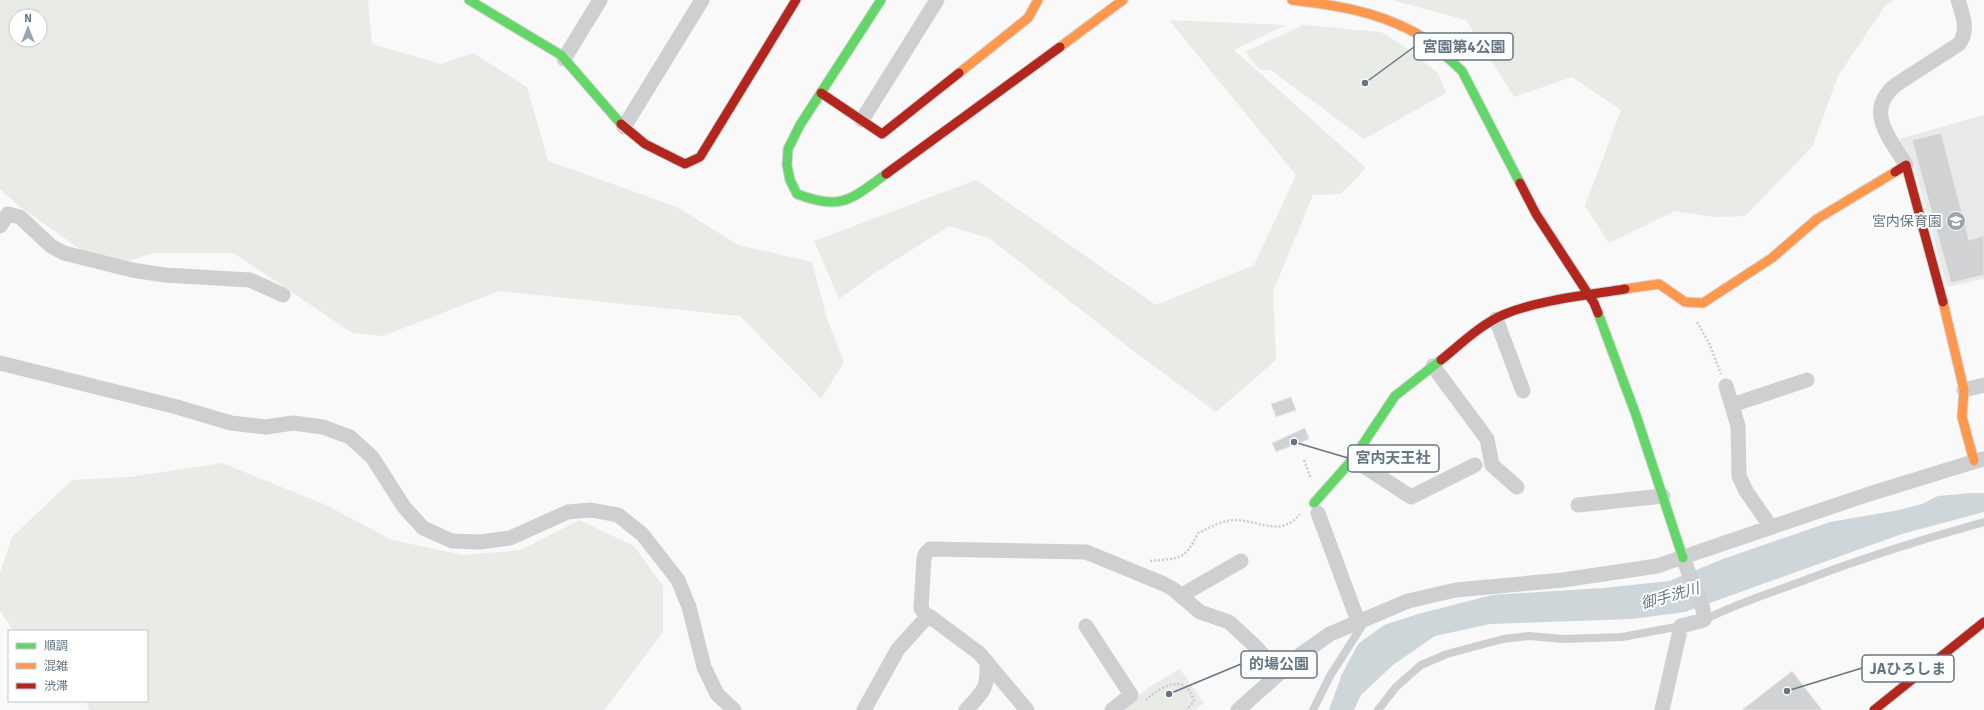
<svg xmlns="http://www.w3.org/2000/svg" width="1984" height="710" font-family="Signika,'Noto Sans JP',sans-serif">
  <rect width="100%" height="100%" fill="#f9f9f9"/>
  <path fill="#e8e9e9" d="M1984 115V280L1982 279 1947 287 1913 162 1899 139Z"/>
  <path fill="#e8ebe6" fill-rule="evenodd" d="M0 0H368L372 44 441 64 473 53 527 87 548 161 677 207 738 245 812 262 827 319 844 362 821 399 740 316 499 291 383 336 352 333 234 253H153L107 268 20 207 0 189ZM16 16H40V40H16Z
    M1392 0H1894L1885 6 1838 76 1812 147 1745 216 1714 217 1675 211 1609 243 1585 206 1621 110 1572 77 1514 97 1466 20Z
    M1169 20 1286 25 1234 50 1366 168 1341 194 1313 195 1273 291 1276 360 1216 412 1131 349 989 238 949 226 875 273 839 299 814 241 976 180 1156 305 1254 265 1296 175Z
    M1303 25 1381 32 1405 47 1438 73 1446 93 1364 139 1271 70H1260L1245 52Z
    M222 463 326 505 392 540 463 555 521 550 579 520 634 546 663 586V632L604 710H89L86 701H147V631H13L0 610V573L12 537 72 480 130 477Z
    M1180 669 1204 703 1195 710H1122L1149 687Z"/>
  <path fill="#ced6d9" d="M1972 493H1984V512L1902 534 1685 612 1632 619 1490 624 1435 636 1393 665 1361 695 1354 710H1329L1342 674 1358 644 1384 625 1418 614 1492 595 1603 588 1669 581 1723 559 1830 522 1899 510 1922 504 1938 496Z"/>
  <path fill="#d0d2d3" stroke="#e8e8e8" d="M1941 133 1969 240 1984 236V275L1951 283 1912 140Z
    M1291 397 1296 410 1276 417 1271 404Z
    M1305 428 1309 439 1276 452 1272 443Z
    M1792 671 1822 710H1742Z"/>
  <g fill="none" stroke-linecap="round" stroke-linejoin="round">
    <g stroke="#d5d6d7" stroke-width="11">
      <path id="fast" d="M469 0 561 55 621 124
        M881 0 800 125 788 149 787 165 790 180 797 194C841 211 850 200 886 174
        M1433 44 1462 71 1520 183
        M1598 313 1636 415 1683 558
        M1314 503 1353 459 1395 396 1441 360"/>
    </g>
    <g stroke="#d5d6d7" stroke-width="11">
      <path id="slow" d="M1292 0C1335 5 1374 11 1412 31 1419 35 1427 39 1433 44
        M1060 47 1123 0
        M959 73 1028 18 1038 0
        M1625 289 1659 284 1685 302 1703 303 1772 258 1817 219 1895 172
        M1943 302 1964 390 1962 417 1974 461"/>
    </g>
    <g stroke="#d5d6d7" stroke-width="11">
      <path id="jam" d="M821 93 882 134 959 73
        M621 124 645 144 685 164 700 157 796 0
        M1895 172 1906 165 1943 302
        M886 174 1060 47
        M1520 183 1536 214 1594 303 1598 313
        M1441 360C1461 344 1481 324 1505 314 1539 300 1588 295 1625 289
        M1874 710 1984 622"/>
    </g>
    <path stroke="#cbcccd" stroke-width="2.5" stroke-dasharray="2 2" stroke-linecap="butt" d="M1697 322 1709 343 1721 374
      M1304 460 1311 479
      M1150 561C1179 558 1185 561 1198 533 1209 528 1221 521 1234 520 1259 520 1281 538 1300 514
      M1146 700C1161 686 1186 672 1194 701L1187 710"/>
    <path stroke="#cecfd0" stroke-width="8" d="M1704 620C1731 606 1761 596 1789 586 1853 561 1918 540 1984 522
      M1313 710 1330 676 1365 621
      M1378 710 1396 687 1421 665 1447 654 1503 639 1529 636 1564 639 1622 637 1681 626"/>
    <path stroke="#cecfd0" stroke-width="15" d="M564 59 600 0
      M862 120 937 0
      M624 127 702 0
      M1906 165C1890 138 1863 110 1897 84L1959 44C1969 30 1963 16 1958 0
      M0 226 8 214 20 217 51 246 64 253 132 270 165 275 250 280 283 295
      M1496 319 1523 391
      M0 363 177 407 231 423 266 427 293 423 323 427 350 437 372 457 404 507 423 528 452 541 480 542 510 538 568 512 591 510 618 515 642 534 678 580 689 607 704 667 717 694 734 710
      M1433 366 1487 439 1492 465 1517 487
      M1726 386 1738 426 1739 476 1746 491 1771 527
      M1964 390 1984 385
      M1732 405 1807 380
      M1353 459 1411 497 1475 465
      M1578 505 1663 496
      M1318 513 1358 621
      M1182 595 1241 561
      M927 617 921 608 924 558 926 553 930 549 1086 552 1164 584 1173 589 1200 612 1229 622 1255 646 1279 673
      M1086 626 1131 695 1112 710
      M864 710 898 649 927 617 929 616 979 653 1027 710
      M966 710C984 691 988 688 987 662
      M1238 710 1300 655 1330 634 1408 601 1456 590 1563 580 1657 566 1866 495 1983 459
      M1662 710 1681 626 1704 620 1703 609 1683 558"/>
    <use href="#fast" stroke="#63d668" stroke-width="9"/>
    <use href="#slow" stroke="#ff974d" stroke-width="9"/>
    <use href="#jam" stroke="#b3261e" stroke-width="9"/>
  </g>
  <defs>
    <g id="school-disc" transform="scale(1)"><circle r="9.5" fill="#99a4ac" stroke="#fff"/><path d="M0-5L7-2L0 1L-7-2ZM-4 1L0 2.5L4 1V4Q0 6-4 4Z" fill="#fff"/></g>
  </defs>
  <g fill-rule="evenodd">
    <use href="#school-disc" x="1956" y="221"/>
  </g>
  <g text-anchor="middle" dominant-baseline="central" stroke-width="4" stroke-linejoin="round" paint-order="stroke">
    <g font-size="14" fill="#657683" stroke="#fff" text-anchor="end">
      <text x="1942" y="221">宮内保育園</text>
    </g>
    <g font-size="15" font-style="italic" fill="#60757c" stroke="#fff">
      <text transform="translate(1670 596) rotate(-16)">御手洗川</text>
    </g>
  </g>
  <path fill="none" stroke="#657683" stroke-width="1.5" d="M1365 83L1414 47M1294 442L1348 458M1169 694L1241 664M1787 691L1862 668"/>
  <g fill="#657683" stroke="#fff" stroke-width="1.5">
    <circle cx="1365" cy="83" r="4"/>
    <circle cx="1294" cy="442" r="4"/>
    <circle cx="1169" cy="694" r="4"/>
    <circle cx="1787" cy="691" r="4"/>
  </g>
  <g fill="#fff" stroke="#657683" stroke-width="1.5">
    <rect x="1414" y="33" width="99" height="27" rx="4"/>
    <rect x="1348" y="445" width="91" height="27" rx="4"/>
    <rect x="1241" y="651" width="76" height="27" rx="4"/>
    <rect x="1862" y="655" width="92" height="27" rx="4"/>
  </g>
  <g font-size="15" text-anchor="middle" font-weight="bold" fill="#657683">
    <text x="1464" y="52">宮園第4公園</text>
    <text x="1393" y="463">宮内天王社</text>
    <text x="1279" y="669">的場公園</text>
    <text x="1908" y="674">JAひろしま</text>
  </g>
  <rect x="8" y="630" width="140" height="72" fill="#ffffff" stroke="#c1c8cd"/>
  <rect x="16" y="643" width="20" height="6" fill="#63d668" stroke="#c1c8cd"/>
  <text x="44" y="650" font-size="12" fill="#657683">順調</text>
  <rect x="16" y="663" width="20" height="6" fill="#ff974d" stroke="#c1c8cd"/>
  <text x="44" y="670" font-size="12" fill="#657683">混雑</text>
  <rect x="16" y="683" width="20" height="6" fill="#b3261e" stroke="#c1c8cd"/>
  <text x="44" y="690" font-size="12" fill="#657683">渋滞</text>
  <g transform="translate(28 28)"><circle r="19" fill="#ffffff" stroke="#c1c8cd"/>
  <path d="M0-3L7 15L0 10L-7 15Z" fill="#99a4ac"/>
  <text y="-6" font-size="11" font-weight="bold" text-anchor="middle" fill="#657683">N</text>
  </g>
</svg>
